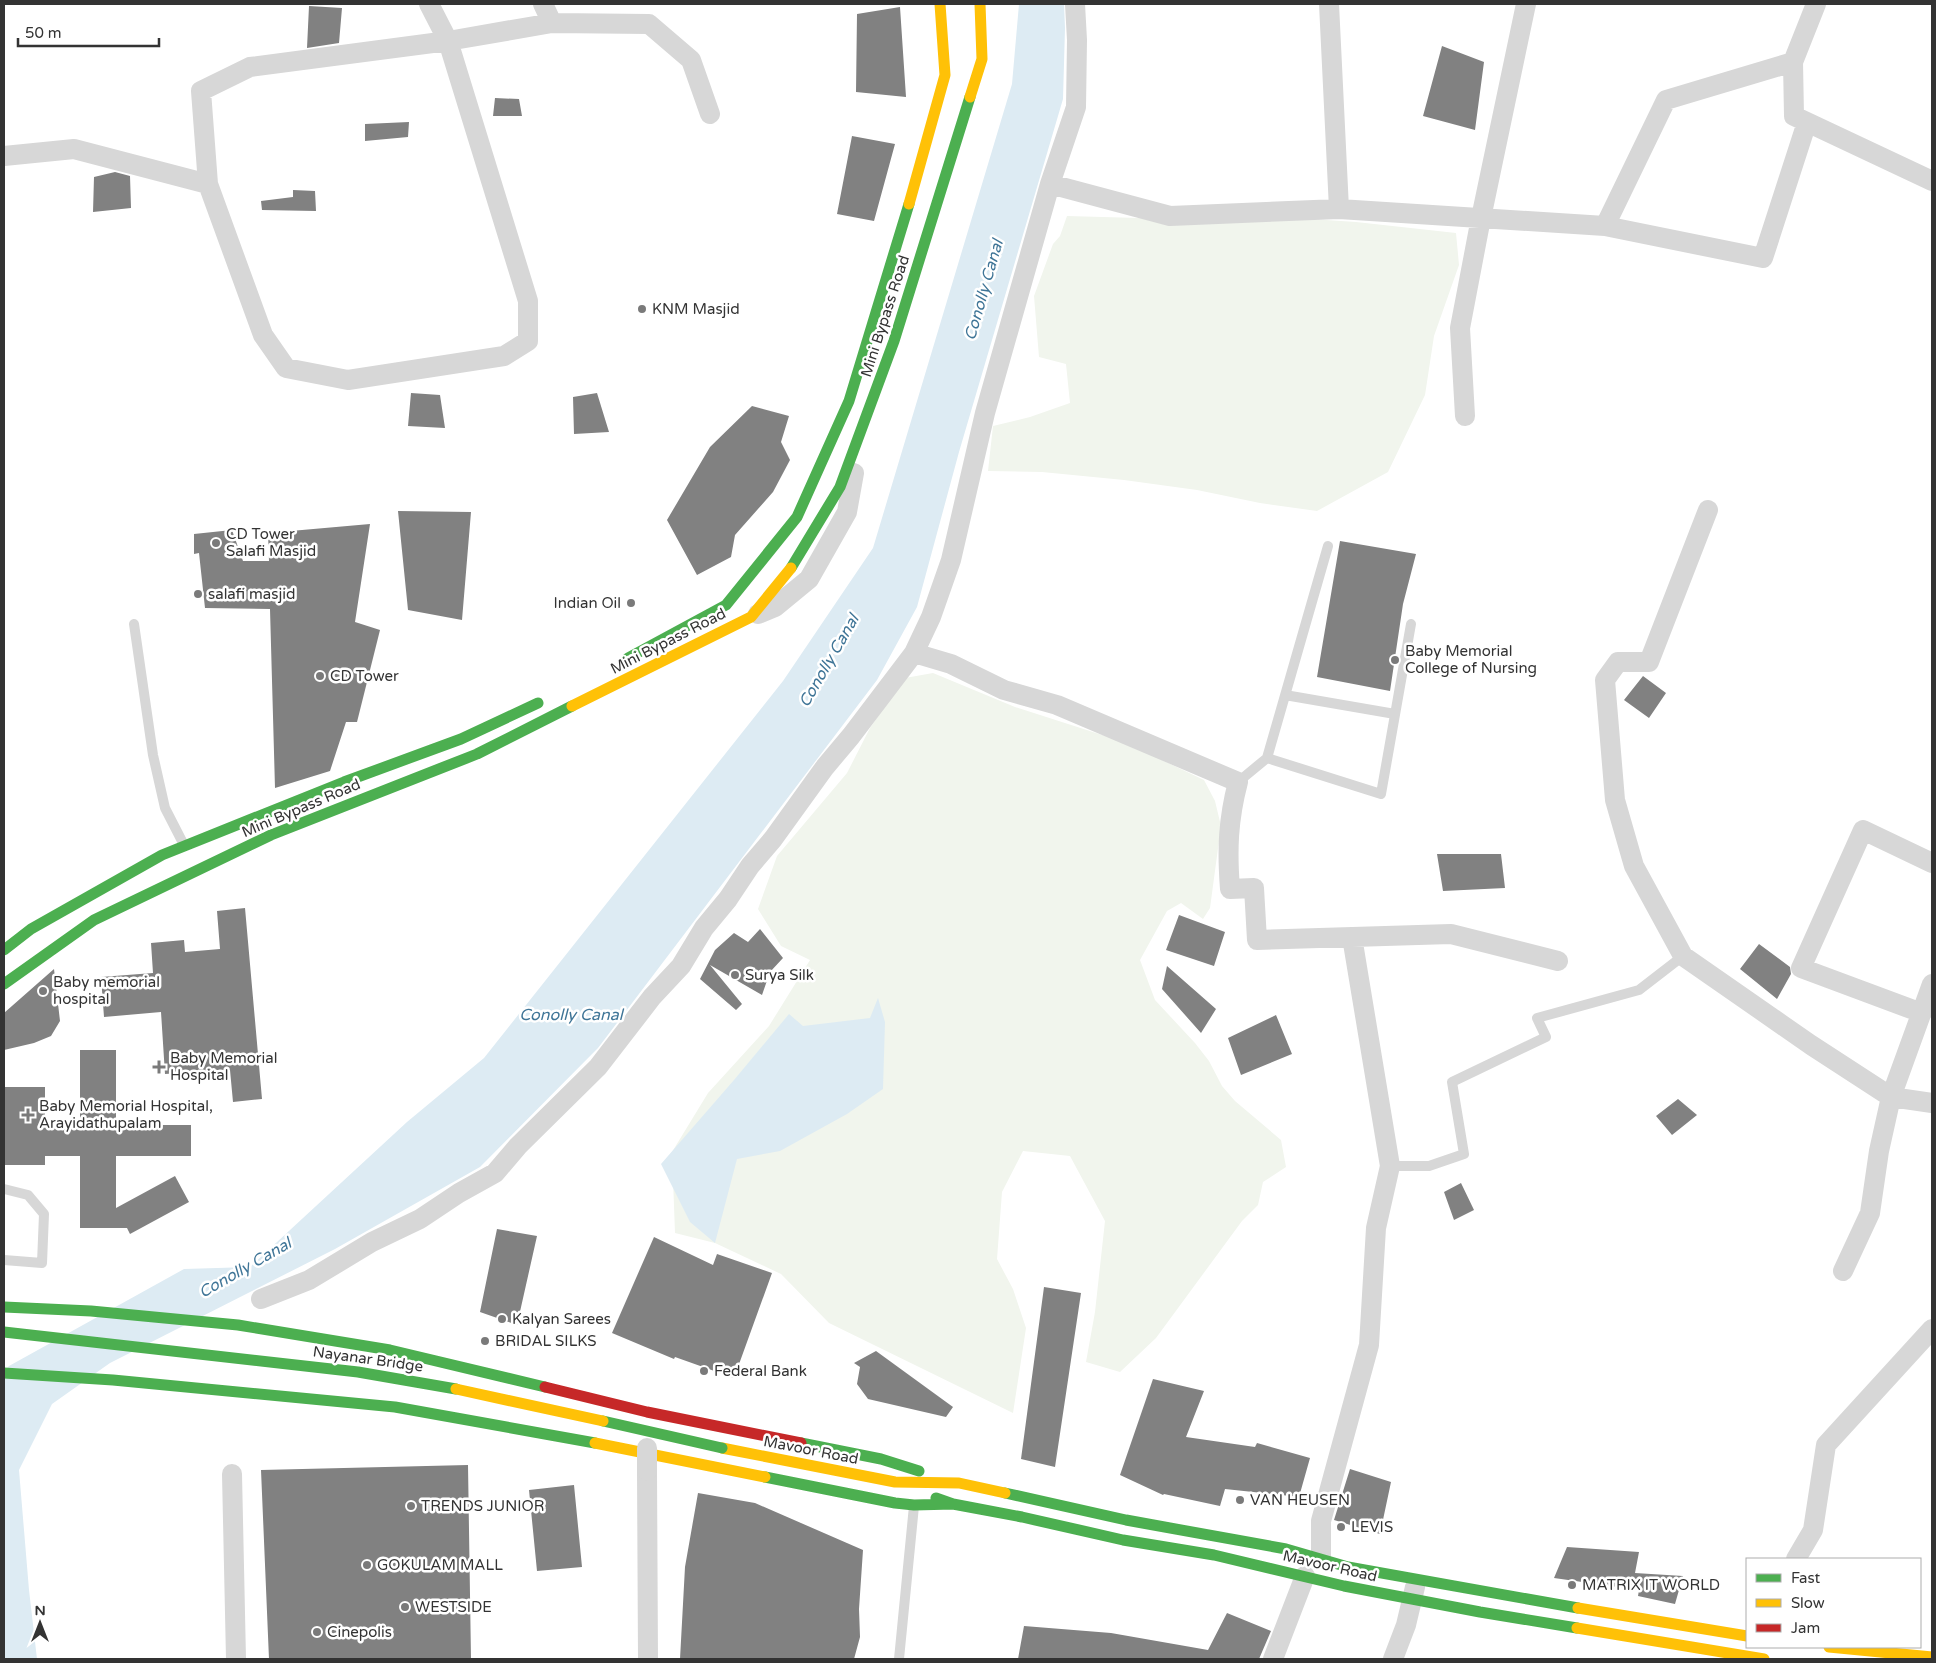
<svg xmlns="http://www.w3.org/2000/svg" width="1936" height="1663" font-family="'Varela Round',sans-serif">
  <rect width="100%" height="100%" fill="#fff"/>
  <path fill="#f1f5ed" d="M1067 216 1174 219 1281 217 1356 222 1456 233 1459 265 1434 336 1425 395 1388 472 1317 511 1260 503 1197 490 1124 480 1042 472 988 471 993 426 1030 417 1070 403 1066 364 1039 357 1034 296 1053 244 1060 236Z
    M933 673 1015 707 1124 742 1204 780 1215 801 1221 826 1210 908 1203 919 1181 903 1167 911 1140 960 1155 1000 1195 1043 1209 1061 1222 1086 1235 1101 1281 1140 1286 1167 1263 1182 1258 1205 1242 1221 1156 1338 1120 1372 1086 1362 1095 1312 1105 1221 1070 1156 1023 1151 1002 1192 997 1259 1013 1289 1026 1328 1013 1413 829 1323 781 1274 715 1243 675 1233 672 1152 708 1093 769 1026 810 960 781 946 758 909 777 856 847 773 870 728 905 678Z"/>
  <path fill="#ddebf3" d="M1019 4H1064L1065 28 1063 99 959 452 917 607 877 680 598 1048 480 1167 335 1249 110 1363 52 1404 19 1470 29 1590 37 1659H4V1371L9 1366 184 1269 250 1267 407 1122 484 1058 783 681 873 548 1012 84Z
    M878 998 885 1022 883 1089 847 1114 780 1151 737 1159 715 1243 690 1222 661 1164 734 1080 789 1014 803 1026 870 1018Z"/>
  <path fill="#818181" d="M309 6 342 8 339 43 307 48Z
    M900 7 906 97 856 92 857 14Z
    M1442 46 1484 62 1475 130 1423 116Z
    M495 98 519 99 522 116H493Z
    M409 122 408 137 365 141V124Z
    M852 136 895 144 874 221 837 214Z
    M115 172 130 176 131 208 93 212 94 177Z
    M293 190 315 191 316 211 262 210 261 201 293 197Z
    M411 393 440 395 445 428 408 426Z
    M597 393 609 432 574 434 573 397Z
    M752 406 789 416 781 442 790 460 773 492 735 535 731 557 697 575 667 520 710 447Z
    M398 511 471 512 462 620 408 610Z
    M370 524 355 622 380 630 357 722H346L330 771 275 788 270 609 205 608 199 553 194 554V534L232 530 243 561H269L268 533Z
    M1340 541 1416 554 1403 604 1390 691 1317 677Z
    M1643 676 1666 693 1649 718 1624 700Z
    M1437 854H1501L1505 888 1443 891Z
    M245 908 262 1099 233 1102 230 1070 165 1074 161 1012 104 1017 101 977 153 973 151 943 184 940 185 952 220 949 217 911Z
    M1179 915 1225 932 1214 966 1166 950Z
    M760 929 783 958 770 972 762 995 710 965 742 1004 736 1010 700 979 715 950 734 933 748 942Z
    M1759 944 1790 967 1791 974 1777 999 1740 969Z
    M1167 966 1216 1009 1201 1033 1162 989Z
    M54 969 60 1021 51 1036 34 1043 4 1050V1013Z
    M1276 1015 1292 1054 1241 1075 1228 1038Z
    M80 1050H116V1125H191V1156H116V1208L175 1176 189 1202 130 1234 127 1228H80V1156H45V1165H4V1087H45V1125H80Z
    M1678 1099 1697 1115 1672 1135 1656 1116Z
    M1461 1183 1474 1210 1454 1220 1444 1192Z
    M497 1229 537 1236 517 1325 480 1312Z
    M654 1237 713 1265 717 1254 772 1273 734 1378 675 1357 674 1359 612 1333Z
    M1044 1287 1081 1293 1055 1467 1021 1459Z
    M876 1351 953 1407 946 1417 868 1399 857 1384 860 1367 854 1363Z
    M1153 1379 1204 1391 1186 1437 1255 1447 1257 1443 1310 1458 1299 1497 1225 1489 1220 1506 1164 1494 1163 1495 1120 1475Z
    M468 1465 471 1659H269L261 1470Z
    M1350 1469 1391 1482 1380 1534 1334 1520Z
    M574 1485 582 1567 537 1571 529 1490Z
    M698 1493 755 1503 863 1550 859 1609 860 1637 854 1659H680L685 1567Z
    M1567 1547 1639 1552 1635 1573 1683 1576 1675 1604 1638 1596 1639 1590 1554 1578Z
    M1227 1613 1271 1631 1259 1659H1018L1024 1626 1111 1633 1208 1650Z"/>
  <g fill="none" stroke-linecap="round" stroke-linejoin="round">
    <path stroke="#d7d7d7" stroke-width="10" d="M134 624 153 755 165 808 184 845
      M1285 695 1395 714
      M1267 758 1381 794 1411 624
      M1238 782 1267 758 1328 546
      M1390 1166H1429L1464 1154 1452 1082 1546 1037 1537 1018 1639 990 1683 956
      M4 1189 28 1195 44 1214 42 1263 4 1260
      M899 1659 914 1506"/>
    <path stroke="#d7d7d7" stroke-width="20" d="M543 4 552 23
      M1329 4 1339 209 1605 226
      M1816 4 1793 62 1794 116 1932 181
      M1793 62 1666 100 1605 226 1763 258 1807 122
      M4 156 74 149 208 184 201 91 250 67 448 41 552 23 649 24 691 60 710 114
      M208 184 263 335 286 368 348 380 504 356 528 341V301L448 41 429 4
      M1050 184 1170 216 1339 209
      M1465 416 1460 328 1481 218 1526 4
      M1708 510 1649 662H1618L1605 680 1615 800 1634 866 1683 956 1811 1045 1891 1097 1879 1151 1870 1213 1843 1271
      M758 614 775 607 809 579 847 512 854 473
      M914 653 931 617 951 560 985 413 1050 184 1076 107 1077 40 1075 4
      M1932 984 1891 1097 1932 1103
      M1922 1013 1801 968 1863 830 1932 863
      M261 1299 309 1280 372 1242 420 1219 459 1193 495 1173 518 1146 598 1067 652 997 681 966 704 928 728 899 750 866 773 839 825 767 851 736 914 653 951 664 1004 690 1057 705 1238 782C1228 820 1227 850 1230 889L1254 888 1257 940 1451 934 1558 961
      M647 1471 648 1659
      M232 1474 236 1659
      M1321 1559V1521L1369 1345 1376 1228 1390 1166 1352 937
      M1796 1559 1813 1530 1826 1445 1932 1329
      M1273 1659 1305 1576
      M1393 1659 1406 1625 1415 1587"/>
    <path stroke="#4caf50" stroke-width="11" d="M791 568 840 487 894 341 970 97
      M628 658 726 605 797 517 849 401 909 204
      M4 950 31 929 162 855 344 782 461 739 538 703
      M4 984 94 920 271 835 477 754 572 706
      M4 1307 91 1311 238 1325 390 1350 545 1387
      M4 1373 113 1380 395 1407 595 1443
      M801 1443 881 1459 919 1471
      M765 1477 895 1503 914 1505 953 1504
      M1005 1493 1126 1520 1286 1549 1348 1567 1578 1608
      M936 1498 953 1504 1022 1517 1123 1540 1214 1555 1344 1586 1480 1612 1577 1628"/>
    <path stroke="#ffc107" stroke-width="11" d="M970 97 982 59 980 4
      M909 204 945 75 940 4
      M572 706 751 617 791 568
      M595 1443 765 1477
      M722 1448 895 1482 959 1483 1005 1493
      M1578 1608 1747 1636
      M1577 1628 1764 1659
      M1829 1647 1932 1657"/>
    <path stroke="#c62828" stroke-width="11" d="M545 1387 647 1412 801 1443"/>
    <path stroke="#d7d7d7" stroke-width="20" d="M647 1448V1471"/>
    <path stroke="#4caf50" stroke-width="11" d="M4 1332 358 1372 456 1389
      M603 1421 722 1448"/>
    <path stroke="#ffc107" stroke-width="11" d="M456 1389 603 1421"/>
  </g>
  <g fill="#7a7a7a" stroke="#fff" stroke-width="2">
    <circle cx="642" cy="309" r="5"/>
    <circle cx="216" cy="543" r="5"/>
    <circle cx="198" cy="594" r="5"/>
    <circle cx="631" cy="603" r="5"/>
    <circle cx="1395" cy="660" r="5"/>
    <circle cx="320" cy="676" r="5"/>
    <circle cx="735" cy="975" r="5"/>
    <circle cx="43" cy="991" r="5"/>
    <path d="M156.5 1059.5h5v5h5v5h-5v5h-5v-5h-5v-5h5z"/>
    <path d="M25.5 1107.5h5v5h5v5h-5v5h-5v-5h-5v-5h5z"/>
    <circle cx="502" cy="1319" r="5"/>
    <circle cx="485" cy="1341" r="5"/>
    <circle cx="704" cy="1371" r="5"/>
    <circle cx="1240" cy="1500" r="5"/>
    <circle cx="411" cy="1506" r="5"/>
    <circle cx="1341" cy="1527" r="5"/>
    <circle cx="367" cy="1565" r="5"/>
    <circle cx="1572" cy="1585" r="5"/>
    <circle cx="405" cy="1607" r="5"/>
    <circle cx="317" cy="1632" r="5"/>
  </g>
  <g text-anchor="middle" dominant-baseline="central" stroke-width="5" stroke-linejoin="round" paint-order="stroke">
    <g font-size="15" fill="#333" stroke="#fff" text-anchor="start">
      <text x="652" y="309">KNM Masjid</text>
      <text x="226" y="534">CD Tower<tspan x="226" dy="17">Salafi Masjid</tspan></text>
      <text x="208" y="594">salafi masjid</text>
      <text x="621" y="603" text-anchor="end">Indian Oil</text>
      <text x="1405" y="651">Baby Memorial<tspan x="1405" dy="17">College of Nursing</tspan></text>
      <text x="330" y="676">CD Tower</text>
      <text x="745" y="975">Surya Silk</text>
      <text x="53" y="982">Baby memorial<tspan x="53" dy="17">hospital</tspan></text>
      <text x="170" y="1058">Baby Memorial<tspan x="170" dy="17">Hospital</tspan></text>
      <text x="39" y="1106">Baby Memorial Hospital,<tspan x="39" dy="17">Arayidathupalam</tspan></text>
      <text x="512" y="1319">Kalyan Sarees</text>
      <text x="495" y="1341">BRIDAL SILKS</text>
      <text x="714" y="1371">Federal Bank</text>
      <text x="1250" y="1500">VAN HEUSEN</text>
      <text x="421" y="1506">TRENDS JUNIOR</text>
      <text x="1351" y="1527">LEVIS</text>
      <text x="377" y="1565">GOKULAM MALL</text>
      <text x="1582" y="1585">MATRIX IT WORLD</text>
      <text x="415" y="1607">WESTSIDE</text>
      <text x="327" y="1632">Cinepolis</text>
    </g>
    <g font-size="15" fill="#333" stroke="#fff">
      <text transform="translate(885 316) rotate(-72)">Mini Bypass Road</text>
      <text transform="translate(668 641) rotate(-27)">Mini Bypass Road</text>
      <text transform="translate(301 808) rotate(-23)">Mini Bypass Road</text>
      <text transform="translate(368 1359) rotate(8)">Nayanar Bridge</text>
      <text transform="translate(811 1450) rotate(11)">Mavoor Road</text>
      <text transform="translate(1330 1566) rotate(13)">Mavoor Road</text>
    </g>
    <g font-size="16" font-style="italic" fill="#3f7597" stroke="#fff">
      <text transform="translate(984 290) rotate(-74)">Conolly Canal</text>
      <text transform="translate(829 661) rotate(-60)">Conolly Canal</text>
      <text x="571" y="1015">Conolly Canal</text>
      <text transform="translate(245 1268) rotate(-30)">Conolly Canal</text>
    </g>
  </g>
  <rect width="1936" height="1663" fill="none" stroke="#333333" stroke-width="10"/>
  <rect x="1746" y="1558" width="175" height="90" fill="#ffffff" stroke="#adadad"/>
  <rect x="1756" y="1574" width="25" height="8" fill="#4caf50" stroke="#adadad"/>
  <text x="1791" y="1583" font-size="15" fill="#333333">Fast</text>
  <rect x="1756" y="1599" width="25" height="8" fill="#ffc107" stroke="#adadad"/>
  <text x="1791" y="1608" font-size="15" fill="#333333">Slow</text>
  <rect x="1756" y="1624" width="25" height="8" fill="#c62828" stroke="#adadad"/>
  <text x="1791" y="1633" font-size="15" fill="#333333">Jam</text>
  <g transform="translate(40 1623)" stroke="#ffffff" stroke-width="4" paint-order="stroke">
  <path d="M0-4L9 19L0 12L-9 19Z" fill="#333333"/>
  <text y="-8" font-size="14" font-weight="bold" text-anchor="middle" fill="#333333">N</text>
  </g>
  <path d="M18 38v8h141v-8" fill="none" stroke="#333333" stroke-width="2.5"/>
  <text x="25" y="38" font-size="15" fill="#333333" stroke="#ffffff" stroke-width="4" paint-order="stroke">50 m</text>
</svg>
